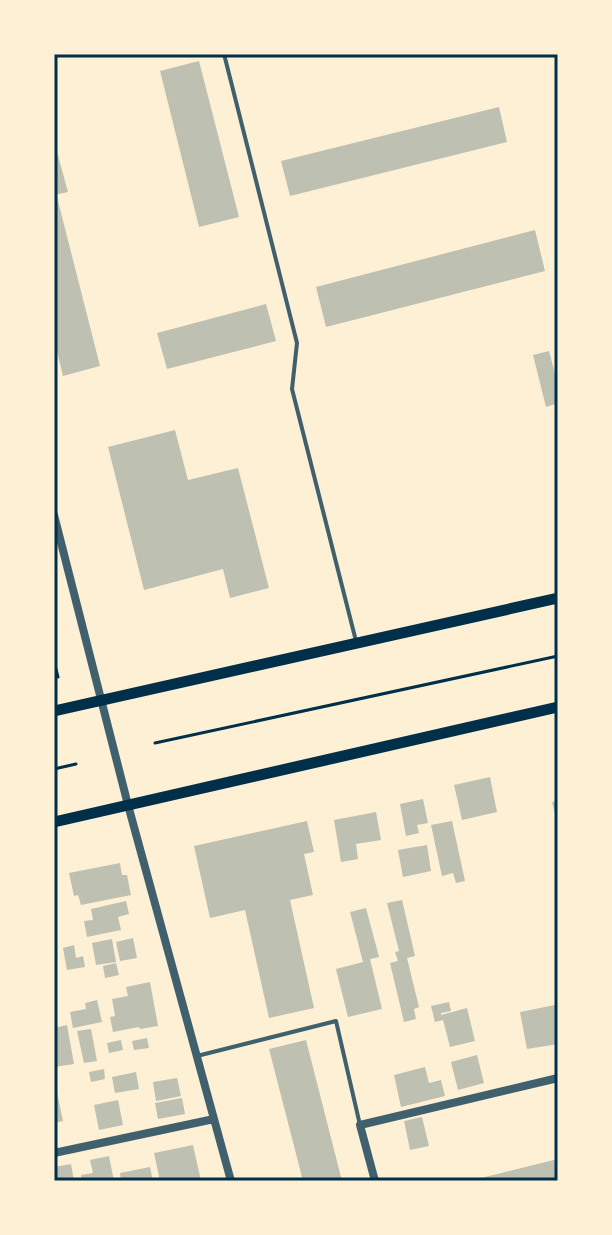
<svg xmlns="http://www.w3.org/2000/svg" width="612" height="1235" font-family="'PT Sans',sans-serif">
  <rect width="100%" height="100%" fill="#fdf0d5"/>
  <path fill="#bec0b2" d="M199 61 239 217 199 227 160 71Z
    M499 107 507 142 290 196 281 161Z
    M54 141 68 192 54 195Z
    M54 197H57L100 366 63 376 54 339Z
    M535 230 545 271 326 327 316 287Z
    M266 304 276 341 167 369 157 333Z
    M549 351 558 385V403L546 407 533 355Z
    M175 430 188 480 238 468 269 588 230 598 223 569 144 590 108 447Z
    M490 777 497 812 462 820 454 785Z
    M423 799 428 823 417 825 419 833 406 836 400 804Z
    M558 801V822H557L552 802Z
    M376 812 381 840 356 844 358 859 341 862 334 820Z
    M307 821 314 852 304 854 313 895 290 900 314 1008 269 1018 245 910 210 918 194 846Z
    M452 821 465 881 456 883 453 873 442 876 431 825Z
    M427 845 431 871 403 877 398 850Z
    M120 863 122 875H127L131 895 81 905 78 895 74 896 69 873Z
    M402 900 415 956 407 958 419 1007 414 1009 416 1019 404 1022 390 963 398 961 395 952 399 951 387 903Z
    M126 901 129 914 118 917 121 930 87 937 84 921 93 920 91 909Z
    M366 908 379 957 370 959 382 1009 348 1017 336 969 363 962 350 912Z
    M133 938 137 958 120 961 116 942Z
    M112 939 116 962 96 965 92 943Z
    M74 945 76 958 83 956 85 967 67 970 63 948Z
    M116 963 119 975 105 978 103 966Z
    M150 982 158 1026 140 1029 139 1027 113 1032 110 1017 115 1016 112 999 128 996 126 987Z
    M97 1000 102 1022 73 1028 70 1012 86 1009 85 1003Z
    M449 1002 451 1011 441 1013V1015L467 1008 475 1041 450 1047 443 1020 435 1022 431 1006Z
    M555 1005 558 1023V1044L527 1049 520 1012Z
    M67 1025 74 1064 54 1067V1028Z
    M91 1029 97 1061 84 1063 77 1031Z
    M147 1038 149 1048 134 1050 132 1041Z
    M121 1040 123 1050 109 1053 107 1043Z
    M306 1040 342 1181H303L269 1049Z
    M477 1055 484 1083 458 1090 451 1062Z
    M425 1067 429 1083 441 1080 445 1096 401 1107 394 1075Z
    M104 1069 105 1079 91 1082 89 1072Z
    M136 1072 139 1089 115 1093 112 1077Z
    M177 1078 181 1096 156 1101 153 1082Z
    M54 1083H55L63 1121 54 1123Z
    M182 1098 185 1114 158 1119 155 1103Z
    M118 1100 123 1125 99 1130 94 1105Z
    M422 1117 429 1146 410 1150 404 1121Z
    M193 1145 201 1181H160L154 1153Z
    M109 1156 114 1181H82L81 1175 93 1173 90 1160Z
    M558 1159V1181H473V1180Z
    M71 1164 74 1181H54V1167Z
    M150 1167 153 1181H121L120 1173Z"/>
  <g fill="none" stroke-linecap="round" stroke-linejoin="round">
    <path stroke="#003049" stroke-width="3" d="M54 661 58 677
      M155 743 558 656
      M54 769 76 764"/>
    <path stroke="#3f606c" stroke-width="4" d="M224 54 297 343 292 389 356 641
      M197 1056 336 1021 360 1125"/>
    <path stroke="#3f606c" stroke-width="8" d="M54 515 128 805 231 1181
      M54 1153 214 1119
      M375 1181 360 1125 558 1078"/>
    <path stroke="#003049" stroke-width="11" d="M54 711 558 598
      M54 822 558 707"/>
  </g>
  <rect width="612" height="1235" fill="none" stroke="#fdf0d5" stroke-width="112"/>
  <rect x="56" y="56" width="500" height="1123" fill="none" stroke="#003049" stroke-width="3"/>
</svg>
